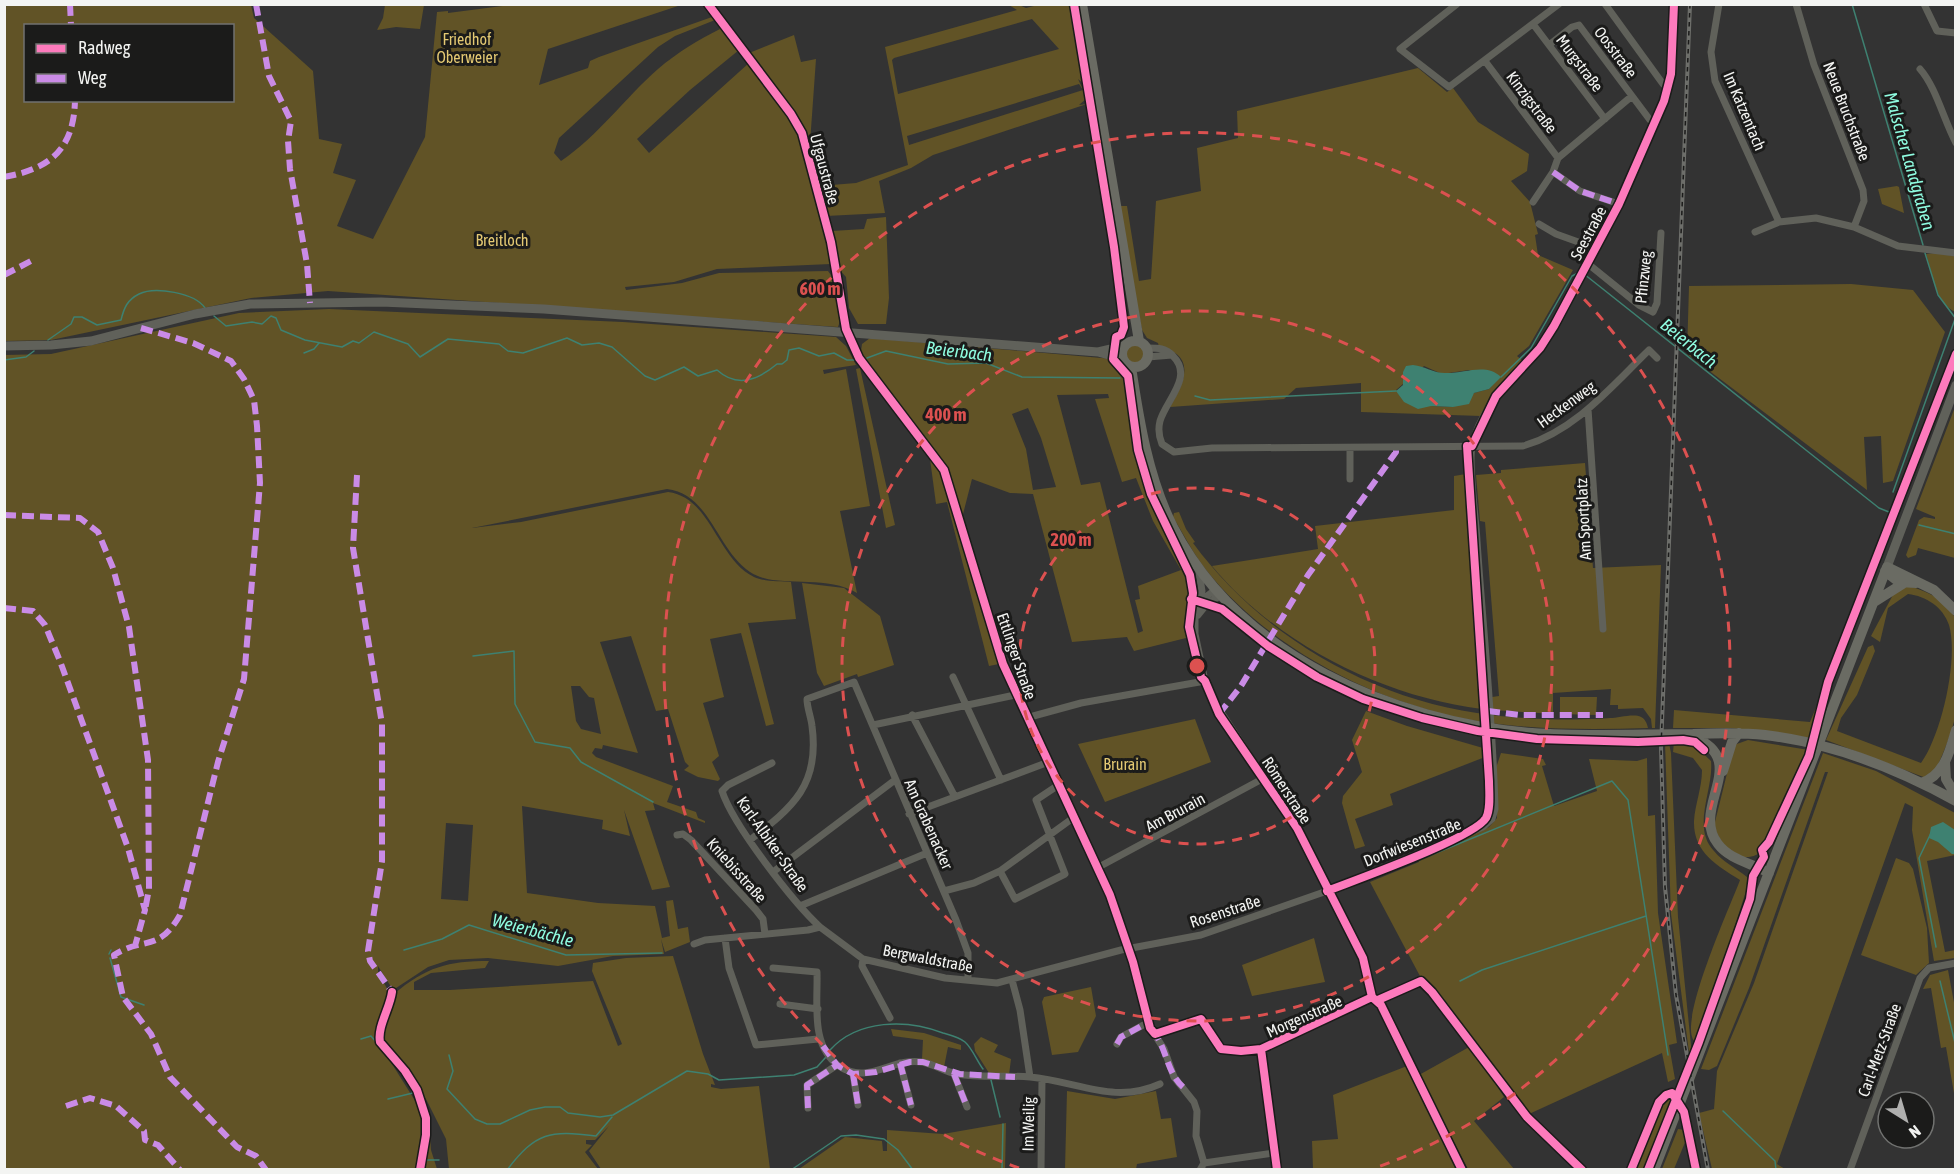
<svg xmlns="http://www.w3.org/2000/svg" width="1960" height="1174" font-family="'Asap Condensed',sans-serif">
  <rect width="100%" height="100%" fill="#333"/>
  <path fill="#615326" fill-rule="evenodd" d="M518 4 681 5 548 49 539 85 588 68 590 61 599 57 712 17 705 5 795 125 832 261 831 264 717 269 674 282 625 287 626 290 682 283 719 273 828 271 833 278 840 321 838 327 328 291 251 298 51 340 5 341 4 5H251L254 18 313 71 319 139 342 144 333 173 356 180 337 226 373 239 425 137 437 12 448 11V13ZM715 20 720 29C698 40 678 52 658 69 625 98 598 136 561 161L554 153 559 138 658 47 675 36ZM26 26H232V100H26ZM739 50 749 63 649 153 637 139 690 90Z
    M385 5H424L420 29 396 27 377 30 383 18Z
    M1009 5H1019L1026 8 1038 5H1072L1086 86 1078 79 1087 98 1079 105 1087 104 933 155 911 168 879 181 885 213 826 216 819 186 856 183 908 165 885 47 1017 10ZM1032 19 1059 49 898 94 892 60 894 58ZM1079 84 1083 90 909 145 907 136Z
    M794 35 801 62 816 59 810 143H807L749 53Z
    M1418 68 1447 92 1453 88 1478 122 1529 154 1527 171 1511 181 1530 202 1538 234 1535 235 1538 255 1573 270 1529 346 1517 356 1525 363 1481 416 1361 412V383L1296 388 1284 399 1170 407C1184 383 1198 355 1159 347L1158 343 1147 338 1142 330 1118 206H1127L1139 281 1151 279 1156 201 1201 191 1197 148 1238 138 1237 111ZM1424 366 1442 374 1469 370 1494 383 1489 389 1474 393 1453 407 1431 406 1396 390Z
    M1897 186 1899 187 1904 213 1882 204 1878 189Z
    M886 217 889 298 886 324H858L849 308 846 277 838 268 837 247 832 231 864 229 867 219Z
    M1935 253 1955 256V312C1934 301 1933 274 1926 254Z
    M1851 284 1913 290 1945 332 1893 481 1883 483 1881 436 1864 437 1867 490 1687 354 1689 286Z
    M329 309 623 322 836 337 846 346 856 365 823 370 824 374 846 369 870 506 840 511 857 593C823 573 777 590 750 572 717 550 710 494 667 489L472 528 521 522 668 492C711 497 717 559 754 577 765 582 780 581 791 582L796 619 748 623 774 724 766 726 741 633 710 639 724 697 703 703 719 756 712 762 720 779 718 781 698 777 684 770 689 766 685 762 668 709 656 711 631 636 600 642 638 753 603 745 602 749 595 748 592 753 596 757 673 786 667 802 696 812 698 818 705 821V823L653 803 655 810 645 811 670 887 652 890 624 810 630 836 602 829 603 820 522 806 527 893 598 903 655 906 662 938 670 936 666 901 673 900 678 929 688 927 690 942 665 952 661 939 664 954 613 956 558 966 488 958 449 960 428 967 393 990 378 966V972L390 994 377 1040 429 1123 431 1150 437 1169H5L4 355 51 354 239 313ZM571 686H580L589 697 594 698 601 734 581 729 576 721ZM446 823 473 825 468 901 441 899Z
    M870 338 1113 359 1124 372 1127 384 1137 450 1150 494 1197 594 1189 621 1190 637 1134 651 1127 637 1072 642 1033 494 1010 493 972 479 962 518 945 466 868 366 861 351 862 344ZM1108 394 1109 398 1095 399 1122 482 1136 478 1153 521 1181 570 1138 586 1140 599 1135 600 1143 631 1138 633 1100 482 1081 485 1057 395ZM1028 408 1041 438 1056 487 1033 490 1026 449 1012 414Z
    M1125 354a10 10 0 1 1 20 0a10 10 0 1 1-20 0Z
    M860 368 895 525 886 528 856 369Z
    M1955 407V558L1918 548 1916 555 1908 558 1906 555 1919 520 1924 517 1935 519V517L1916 509Z
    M933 457 946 485 999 664 989 666 947 502 936 504 930 459Z
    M1585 463 1593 568 1661 565 1655 728H1652L1651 719 1643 708 1618 709V705H1610L1611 689 1553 693V714L1493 710 1492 697 1499 696 1485 522 1480 521 1476 475 1501 473V470Z
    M1466 474 1482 709C1383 697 1277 644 1212 566L1318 549 1315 526 1454 510V476Z
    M1179 512 1186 529 1195 542 1193 543C1262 637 1375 702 1492 715 1523 719 1578 721 1610 718 1618 718 1634 713 1641 717 1645 719 1647 723 1648 728 1589 730 1529 730 1471 720 1374 702 1269 648 1207 571 1194 555 1184 535 1173 517L1174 513Z
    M802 583 844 588 880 616 894 665 858 677 857 674 824 686 817 673Z
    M1909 586C1926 591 1945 599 1954 616 1958 622 1957 708 1955 718 1950 738 1942 757 1933 775L1926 778 1826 740 1868 647 1873 645 1875 651 1857 695 1841 718 1837 731 1921 763C1941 736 1959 659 1949 625 1943 607 1926 596 1908 594L1888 608 1880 642 1871 636 1895 591Z
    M1560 697H1597L1596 715 1560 714Z
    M1820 698 1823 699 1812 738 1731 728H1673L1674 710 1810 722Z
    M1366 711 1407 726 1483 748 1485 757 1390 794 1393 805 1355 819 1365 846 1355 849 1342 803 1343 796 1362 772 1352 740Z
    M1195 719 1211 762 1105 802 1078 744Z
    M1748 740 1809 750 1768 840C1765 845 1761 853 1756 855 1736 864 1719 842 1714 826L1734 745Z
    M1674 742 1693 744 1711 761C1714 789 1691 827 1714 851 1723 862 1736 868 1747 877L1748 885 1698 1040 1694 1041C1678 1021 1730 907 1740 880 1717 866 1693 852 1694 821 1695 804 1702 788 1702 770L1693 758 1673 752Z
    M1665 743H1669L1671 753 1678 917 1692 1055 1690 1060 1671 914Z
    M1501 753 1543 759 1546 765 1542 766 1554 806 1597 791 1589 759 1637 761 1647 758 1648 816 1655 815 1658 913 1677 1043 1669 1045 1675 1079 1668 1082 1662 1053 1529 1114 1505 1086 1428 983 1421 978 1370 882 1419 862 1418 857 1489 827 1497 818 1496 768Z
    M1823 753 1876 771 1955 813V855L1927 861 1945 952 1955 950V958L1934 961 1912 830 1913 807 1905 803 1777 1164 1785 1169H1712L1699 1113 1714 1109 1717 1071 1754 983 1828 772H1825L1749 988 1717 1066 1709 1070 1701 1069Z
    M1896 858 1909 863 1913 869 1927 928 1929 963 1916 975 1861 955Z
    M1314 938 1325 982 1252 996 1242 965Z
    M673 956 703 1054 715 1085 711 1084V1087L721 1089 759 1086 770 1169H601L589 1151 609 1126 595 1140H586V1144L592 1145 585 1152 598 1169H449L446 1139 426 1099 382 1039 394 994C426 967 448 961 489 961L485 968 431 973 414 982V990H450L593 981 618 1046 622 1044 592 971 593 963 626 958Z
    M1948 970 1955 1008V1099L1946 1047 1941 1048 1931 988 1923 989 1930 975Z
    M1091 987 1096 1016 1078 1052 1052 1055 1042 1002 1044 997Z
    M891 1029 924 1033 961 1045V1050L948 1047 944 1067 922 1059 923 1040 893 1036Z
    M981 1037 998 1045 994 1052 1011 1059 1009 1075 989 1073 975 1051 974 1044Z
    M1471 1046 1504 1097 1474 1121 1514 1169H1468L1419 1075Z
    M1407 1066 1458 1169H1313L1312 1141 1338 1139 1333 1095Z
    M1067 1091 1115 1099 1156 1091 1161 1119 1171 1118 1177 1157 1137 1164 1136 1169H1065Z
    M1670 1097 1675 1098 1647 1169H1634L1660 1105 1664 1099Z
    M1006 1123 1005 1169H799L845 1137 882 1141 883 1151H887V1130L943 1134Z
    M1678 1129 1684 1130 1686 1140 1674 1169H1662Z"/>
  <path fill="#3e8171" d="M1413 365C1425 366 1433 373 1445 373 1463 374 1486 362 1501 377L1489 389 1474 393 1469 404 1453 407 1431 406 1418 409 1404 402 1396 391 1403 385V372L1406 366Z
    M1943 822 1955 830V854H1952L1938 842 1929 838 1931 827Z"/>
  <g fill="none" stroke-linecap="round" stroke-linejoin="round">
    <path stroke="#3e8171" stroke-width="1.5" d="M1852 4 1923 245
      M1925 253 1938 295 1956 319
      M1584 274 1879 508 1889 512
      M214 316 226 326 252 322 262 324 271 316 276 318 281 330 305 340 342 347 353 341 359 343 374 332 408 344 420 357 448 339 499 344 508 351 523 353 567 338 582 345 599 343 612 347 645 376 655 380 684 367 698 376 717 370C738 389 759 379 777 364H782L787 360 789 350 799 348 819 356 834 353 847 360H855
      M48 340 71 324 74 317H82L97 325 121 320C124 308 127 300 139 294 155 286 195 293 205 308
      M304 353 314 349 319 343
      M867 358 886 351 948 364 986 363 1022 377 1120 378
      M4 360 26 357 34 351
      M1501 377 1531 348 1572 276 1580 272
      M1195 396 1210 400 1396 391
      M1893 492 1955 319
      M1919 525 1956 534
      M473 656 514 651 515 704 535 742 570 748 581 762 653 802
      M1931 833 1919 858 1936 947
      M1419 860 1612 781 1628 800 1668 1055
      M404 950 442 939 469 925 566 955 662 953
      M109 954 111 950
      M110 958 121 997 144 1005
      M1460 981 1482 970 1646 916
      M1940 981 1956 1047
      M361 1039 371 1036 405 1076 413 1093 388 1099
      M830 1050C858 1019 907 1019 943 1033 950 1035 959 1037 965 1042 972 1048 977 1061 983 1069
      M449 1055 453 1071 447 1089 475 1119 487 1124H500L530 1110 545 1107H560L568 1113 600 1117 613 1115 687 1071 708 1074 719 1080 794 1075 817 1067 826 1057
      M991 1080 1000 1117
      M1723 1111 1775 1161 1776 1170
      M426 1160H439
      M507 1170C536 1132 550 1130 596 1136L612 1117
      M791 1170 841 1136 856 1135 884 1139 898 1150 913 1170
      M1002 1170 1003 1124"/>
    <path stroke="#60615a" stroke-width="7" d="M708 4 791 114 802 133 831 242 846 329 859 358 944 470 1003 664 1110 895 1133 962 1147 1023 1164 1049 1174 1077 1194 1102 1197 1111 1196 1136 1204 1163 1200 1170
      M1457 4 1400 49 1449 87 1559 4
      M1605 4 1663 84 1669 87
      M1719 4 1711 52 1715 81 1779 222
      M1796 4 1814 65 1863 190 1864 201 1854 227
      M1924 4 1937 31 1956 33
      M1533 24 1605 119
      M1549 45 1572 27 1579 25 1650 120 1656 122
      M1485 61 1558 158
      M1920 69C1936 87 1944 121 1956 143
      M1553 172 1580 191 1619 204
      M1533 202 1553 172 1558 158 1632 96
      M1539 224 1556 234 1595 248
      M1755 232 1779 222 1816 218 1854 227 1898 246 1956 253
      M1587 263 1639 305 1653 312 1657 303 1661 233
      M1147 348C1158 348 1166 348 1173 356 1194 377 1166 400 1160 421 1158 429 1159 437 1162 444L1174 452 1212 448 1523 446C1575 431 1612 386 1649 350L1657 358
      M1148 357 1172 355
      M1588 409 1603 629
      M1350 479V448
      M1199 572 1202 591 1195 615V634L1205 681 1213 700 1297 828 1363 958 1372 997
      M1200 601 1211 593 1218 592
      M1198 615 1206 605 1221 595
      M953 677 1001 780
      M912 715 955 797
      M1026 718 1081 703 1205 681
      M873 725 1015 695
      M772 763 728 785 722 791C733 825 793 902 820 927
      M909 814 1046 763
      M677 835 683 834 691 840 756 910 763 919 765 934
      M750 840C793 807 820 785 812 726 811 717 807 708 807 699L854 682 956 920 968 953V980
      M1097 868 1264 778
      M1000 871 1015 899 1065 874 1036 800 1057 786
      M773 872 895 780
      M944 891 974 883 1000 871 1073 818
      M800 906 927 853
      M725 938 729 968 756 1045 818 1039
      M694 944 705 940 808 930 820 927 863 959 945 978 997 983 1121 950 1201 935 1327 891 1483 827 1492 819 1495 809C1493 720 1483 630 1477 541 1476 519 1468 465 1472 446 1482 398 1529 366 1554 326L1619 204 1664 101 1671 74 1674 4
      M863 959 862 966 890 1018
      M773 968 817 972C818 1003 810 1046 839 1066 868 1086 892 1057 922 1062 934 1064 945 1072 957 1074 981 1078 1006 1075 1030 1077 1077 1081 1114 1105 1160 1084
      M1012 980 1020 1010 1030 1077
      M1372 997 1381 1005 1462 1170
      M780 1004 818 1009
      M1155 1034 1201 1019 1221 1049 1241 1051 1261 1049 1372 997
      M1117 1044 1121 1037 1147 1023
      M1261 1049 1277 1170
      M900 1063 911 1105
      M853 1074 858 1105
      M954 1074 967 1107
      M808 1108 807 1085 837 1065
      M1204 1163 1274 1153
      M1041 1170 1042 1079
      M1850 1170 1920 978 1929 968 1956 963"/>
    <path stroke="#60615a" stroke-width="9" d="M4 346 51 345 91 341 195 314 250 304 381 302 544 309 1098 352 1123 359
      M1098 352 1124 346
      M1887 567 1956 385"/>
    <path stroke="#6a6b63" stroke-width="10" d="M1082 4 1139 341
      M1122 354a13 13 0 1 1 26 0a13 13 0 1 1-26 0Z
      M1131 367C1139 420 1148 478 1173 527 1240 656 1393 722 1532 733 1585 737 1639 734 1693 734 1717 733 1741 732 1765 735 1833 743 1896 768 1956 801
      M1885 571 1899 582 1916 583
      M1874 602 1904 583
      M1691 736C1754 760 1689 807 1718 844 1730 860 1752 863 1769 873
      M1945 762 1946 779 1956 796
      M1723 771 1732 742 1739 733
      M1921 783C1944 776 1950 751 1956 730
      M1654 1170 1887 567 1934 590 1956 611"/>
    <g stroke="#6d6e6a" stroke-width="4">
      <path id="rail" d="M1690 4 1661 748 1665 887 1676 995 1708 1170"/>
    </g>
    <use href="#rail" stroke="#1b1b1a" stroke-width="1.5" stroke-dasharray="4.5" stroke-linecap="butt"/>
    <path stroke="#ca8be6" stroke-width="6" stroke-dasharray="12 6" stroke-linecap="butt" d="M70 4 71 26
      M256 4 269 76 291 121 288 141 290 169 307 264 310 303
      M486 4V5
      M1553 172 1580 191 1619 204
      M4 177C50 169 74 149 75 100
      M4 275 31 261
      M141 328 193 343 231 361 244 379 254 400 257 426 260 483 244 679 218 762 180 915C158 953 144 936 114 955L123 997 151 1034 170 1077 237 1147 256 1156 266 1170
      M357 475 353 548 382 724V861L368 951 370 961 392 992
      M4 515 80 518 98 532 113 568 129 627 148 760 149 889 145 910
      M4 608 33 611 45 625 60 661 128 848 145 910 135 946
      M1488 711 1520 715H1603
      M1219 714 1241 686 1308 575 1396 452V447
      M1152 1030C1167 1047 1166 1072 1183 1087
      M1117 1044 1121 1037 1147 1023
      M823 1046 837 1065 853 1074 876 1072 910 1062H923L960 1074 1015 1077
      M900 1063 911 1105
      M853 1074 858 1105
      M954 1074 967 1107
      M66 1106 90 1098 116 1106 144 1131 145 1140 158 1145 180 1170
      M808 1108 807 1085 837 1065"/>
    <g stroke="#1b1b1a" stroke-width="11">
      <path id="cycleway" d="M708 4 791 114 802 133 831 242 846 329 859 358 944 470 1003 664 1110 895 1133 962 1150 1028 1155 1034 1201 1019 1221 1049 1241 1051 1261 1049 1372 997
        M1074 4 1114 247 1124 327 1121 335 1116 337 1113 359 1128 376 1138 450 1151 494 1190 575 1193 593 1189 627 1201 677 1205 681 1219 714 1297 828 1363 958 1372 997
        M1472 446 1496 396 1540 348 1554 326 1619 204 1664 101 1671 74 1674 4
        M1191 599 1222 609 1268 646 1317 677 1363 699 1422 718 1478 731 1537 739 1638 742 1683 740 1695 742 1704 750
        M1327 891C1355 880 1474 838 1486 818 1491 809 1489 792 1489 781L1467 446
        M392 992C390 1008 377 1027 380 1042L405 1071 417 1090 426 1118V1135L420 1170
        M1372 997 1381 1005 1462 1170
        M1378 1000 1421 981 1432 992 1527 1117 1582 1170
        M1261 1049 1277 1170
        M1631 1170 1659 1102 1666 1095 1672 1093 1684 1112 1696 1170
        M1648 1170 1699 1042 1750 899 1753 876 1764 857 1762 850 1769 842 1809 756 1828 682 1956 354"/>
    </g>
    <use href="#cycleway" stroke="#fd7abc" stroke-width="8"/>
  </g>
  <g fill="none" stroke="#dc5150" stroke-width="3" stroke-dasharray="10 8">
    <circle cx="1197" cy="666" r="178"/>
    <circle cx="1197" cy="666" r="355"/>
    <path d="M1019 1168A533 533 0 1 1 1375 1168"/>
  </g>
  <g text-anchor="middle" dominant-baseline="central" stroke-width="6" stroke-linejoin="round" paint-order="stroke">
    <g font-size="16" fill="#e4c973" stroke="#1b1b1a">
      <text x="467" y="39">Friedhof<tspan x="467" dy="18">Oberweier</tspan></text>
      <text x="502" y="240">Breitloch</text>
      <text x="1125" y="764">Brurain</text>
    </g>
    <g font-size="16" fill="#f3f4f2" stroke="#1b1b1a">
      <text transform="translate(1616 52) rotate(53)">Oosstraße</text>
      <text transform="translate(1580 63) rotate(53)">Murgstraße</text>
      <text transform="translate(1532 102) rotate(53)">Kinzigstraße</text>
      <text transform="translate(1745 111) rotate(67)">Im Katzentach</text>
      <text transform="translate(1847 111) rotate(69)">Neue Bruchstraße</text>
      <text transform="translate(825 169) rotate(75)">Ufgaustraße</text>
      <text transform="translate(1588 233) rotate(-62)">Seestraße</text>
      <text transform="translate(1643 277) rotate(-84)">Pfinzweg</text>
      <text transform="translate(1566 404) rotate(-36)">Heckenweg</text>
      <text transform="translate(1583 519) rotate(-93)">Am Sportplatz</text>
      <text transform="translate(1017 656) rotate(71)">Ettlinger Straße</text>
      <text transform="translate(1287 790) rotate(57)">Römerstraße</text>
      <text transform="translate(1175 812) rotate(-28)">Am Brurain</text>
      <text transform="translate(929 824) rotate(66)">Am Grabenacker</text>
      <text transform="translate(1412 842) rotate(-22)">Dorfwiesenstraße</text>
      <text transform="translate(773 844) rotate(55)">Karl-Albiker-Straße</text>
      <text transform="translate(737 870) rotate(48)">Kniebisstraße</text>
      <text transform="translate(1225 911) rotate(-18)">Rosenstraße</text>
      <text transform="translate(928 958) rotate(11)">Bergwaldstraße</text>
      <text transform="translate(1304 1016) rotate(-24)">Morgenstraße</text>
      <text transform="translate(1879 1050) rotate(-70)">Carl-Metz-Straße</text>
      <text transform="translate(1028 1124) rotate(-89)">Im Weilig</text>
    </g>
    <g font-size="18" font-style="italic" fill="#8ffce0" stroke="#1b1b1a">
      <text transform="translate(1910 161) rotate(74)">Malscher Landgraben</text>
      <text transform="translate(1689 343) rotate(39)">Beierbach</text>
      <text transform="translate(959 351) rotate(7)">Beierbach</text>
      <text transform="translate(533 930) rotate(15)">Weierbächle</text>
    </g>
  </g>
  <circle cx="1197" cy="666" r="9" fill="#dc5150" stroke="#1b1b1a" stroke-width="3"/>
  <g font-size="18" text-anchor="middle" font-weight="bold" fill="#dc5150" stroke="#1b1b1a" stroke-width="6" stroke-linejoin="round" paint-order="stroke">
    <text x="820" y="295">600 m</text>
    <text x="946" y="421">400 m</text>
    <text x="1071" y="546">200 m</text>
  </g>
  <rect width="1960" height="1174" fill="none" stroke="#f3f4f2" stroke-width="12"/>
  <rect x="24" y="24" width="210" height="78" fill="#1b1b1a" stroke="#717270" stroke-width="1.5"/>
  <rect x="36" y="44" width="30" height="9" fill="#fd7abc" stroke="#717270" stroke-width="1.5"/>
  <text x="78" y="54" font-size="18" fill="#f3f4f2">Radweg</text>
  <rect x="36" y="74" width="30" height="9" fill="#ca8be6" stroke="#717270" stroke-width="1.5"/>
  <text x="78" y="84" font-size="18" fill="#f3f4f2">Weg</text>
  <g transform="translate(1906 1120) rotate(143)"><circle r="28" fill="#1b1b1a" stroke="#717270" stroke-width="1.5"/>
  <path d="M0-4.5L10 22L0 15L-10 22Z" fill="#b0b0af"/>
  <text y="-9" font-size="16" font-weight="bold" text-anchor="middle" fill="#f3f4f2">N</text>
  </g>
</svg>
